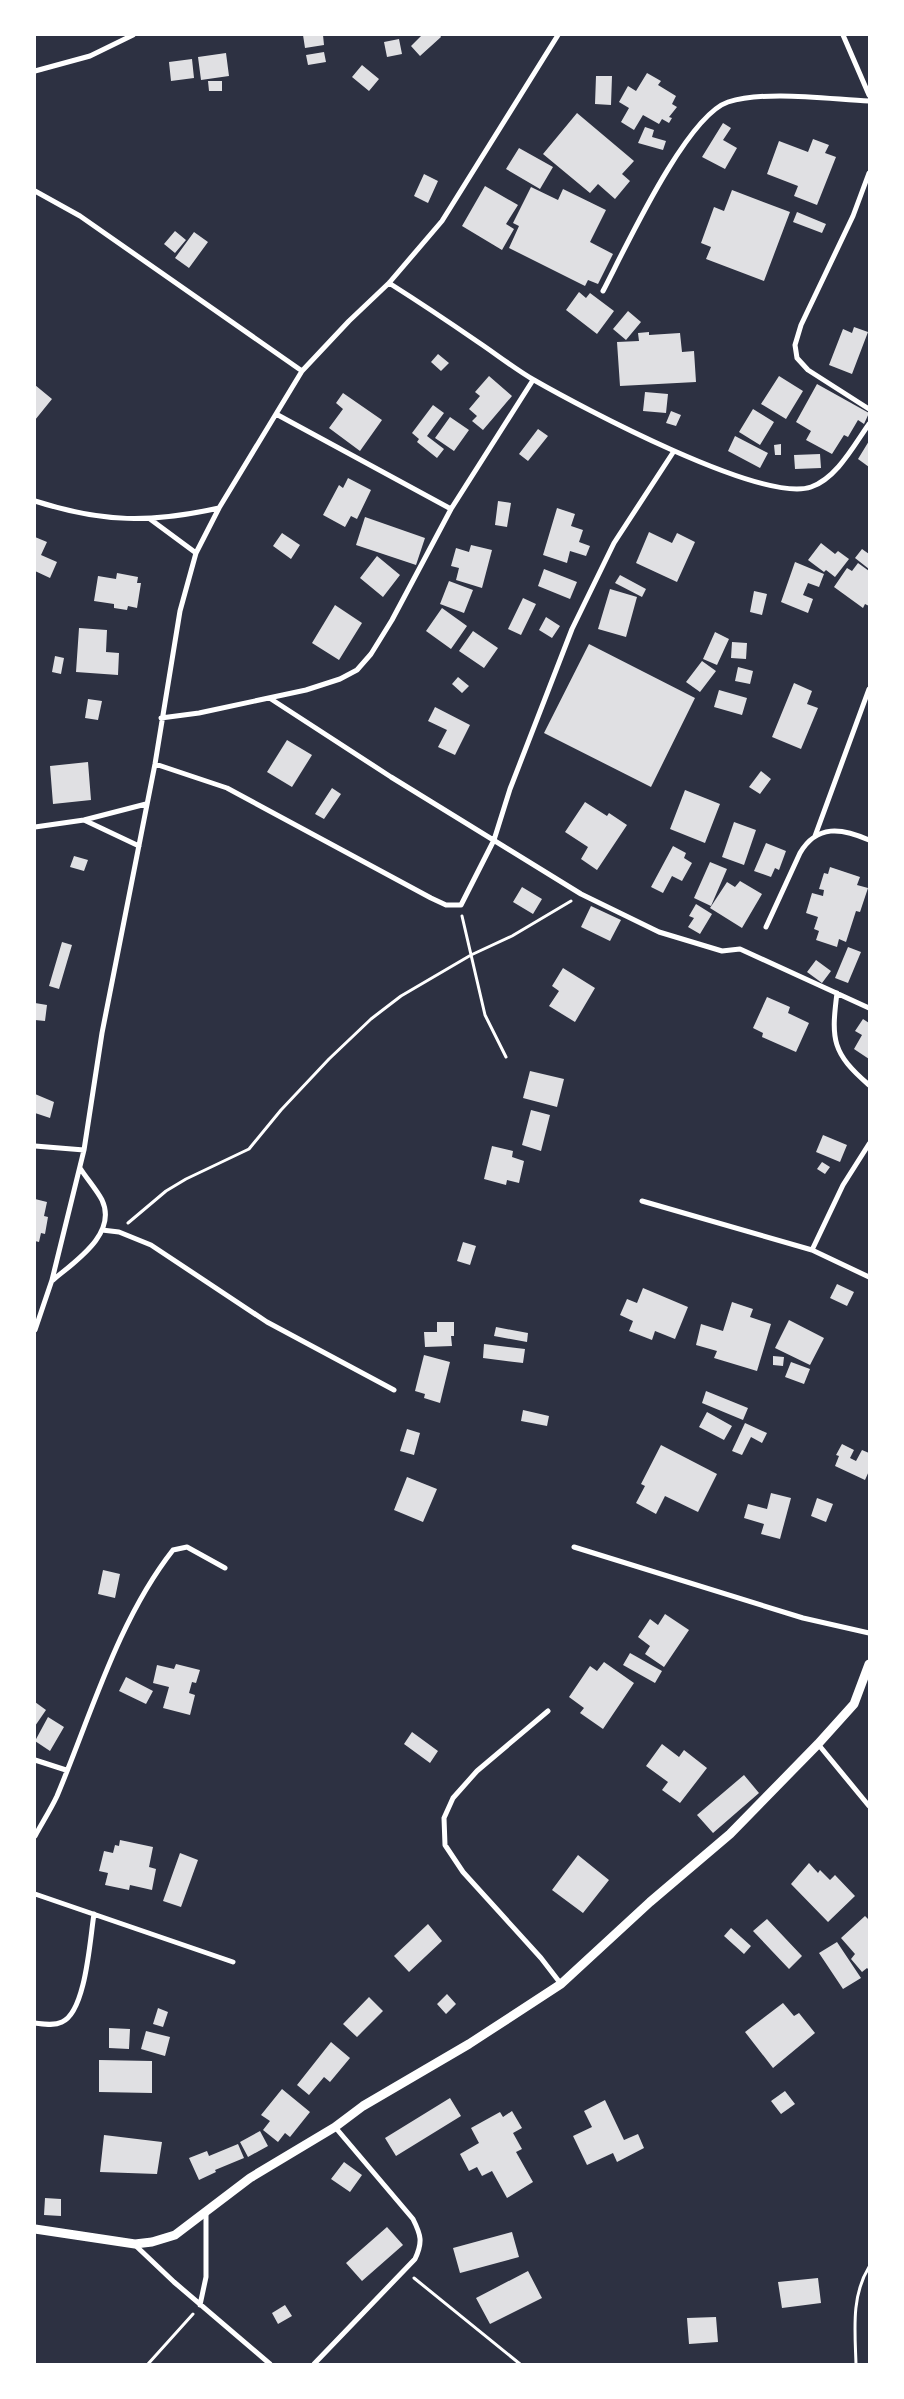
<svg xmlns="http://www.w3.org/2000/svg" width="904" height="2399" font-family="'Roboto Condensed',sans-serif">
  <rect width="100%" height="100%" fill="#2d3142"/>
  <path fill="#e0e0e3" d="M303 35H323L324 45 305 48Z
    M422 35H440L441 37 420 56 411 46Z
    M399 39 402 54 387 57 384 42Z
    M324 52 326 62 308 65 306 55Z
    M226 53 229 76 201 80 198 57Z
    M192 59 194 78 171 81 169 62Z
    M362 65 379 79 369 91 352 77Z
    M647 73 661 81 658 85 676 96 672 104 677 107 669 117 672 118 669 123 662 119 659 124 643 115 634 130 621 122 629 108 619 102 628 86 636 91Z
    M596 76H612L611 105 595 104Z
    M208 81H222V91H209Z
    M577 113 634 161 622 174 630 181 615 199 598 184 590 193 543 154Z
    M723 123 731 128 723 140 737 148 725 169 702 157Z
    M645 127 654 130 652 137 666 141 663 150 638 143Z
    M813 139 829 145 825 153 836 157 817 205 794 196 798 186 767 174 779 141 808 152Z
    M519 148 553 167 540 189 506 169Z
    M424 174 438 181 428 203 414 196Z
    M485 186 518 205 506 224 514 229 502 250 462 226Z
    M531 187 558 200 563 189 606 210 590 242 613 254 598 284 588 280 585 286 509 248 519 226 513 223Z
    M732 190 790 212 764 281 706 259 711 247 701 243 714 207 724 211Z
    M797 212 826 224 822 233 793 222Z
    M175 231 186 240 175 253 164 244Z
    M194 232 208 242 189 268 175 258Z
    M579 292 586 298 590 293 614 311 597 334 566 310Z
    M628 311 641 322 626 340 613 329Z
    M854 327 868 332 852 374 829 365 843 329 852 333Z
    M649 332V335L680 333 682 352 694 351 696 382 620 386 617 342 639 341 638 333Z
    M438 354 449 363 441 371 431 362Z
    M489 376 512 396 483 430 472 421 477 416 469 409 480 396 475 392Z
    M779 376 803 391 786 419 761 404Z
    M817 384 869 413 864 424 858 420 848 437 844 435 832 454 806 440 811 431 796 422Z
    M35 385 52 399 35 420Z
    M645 392 668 394 666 413 643 411Z
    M343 393 382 420 360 451 329 428 343 409 336 403Z
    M433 405 444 413 427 436 444 449 437 458 417 442 419 439 412 433Z
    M753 409 774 422 760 445 739 432Z
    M671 411 681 415 676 426 666 423Z
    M450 417 469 430 454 451 435 438Z
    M538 429 548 436 528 461 519 454Z
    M735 436 768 453 760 468 728 451Z
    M869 441V467L858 459Z
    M781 444V455H775L774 445Z
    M820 454 821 468 795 469 794 455Z
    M348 478 371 490 357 519 351 516 345 527 323 515 339 485 343 488Z
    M498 501 511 503 507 527 495 525Z
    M557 508 575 514 571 526 583 530 579 542 590 546 586 556 570 551 567 563 543 555Z
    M365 517 425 538 416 565 356 545Z
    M649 532 672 543 677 533 695 542 677 582 636 563Z
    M282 533 300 545 291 559 273 546Z
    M35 537 47 542 41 555 57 562 50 578 35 571Z
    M821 543 835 554 838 551 849 559 835 577 826 570 824 572 808 560Z
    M471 545 492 550 482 588 456 580 459 568 451 566 456 548 469 552Z
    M862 549 869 554V569L855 558Z
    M377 556 400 575 383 597 360 578Z
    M795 562 824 574 819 587 808 583 803 595 813 599 808 613 781 602Z
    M858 563 869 571V606L865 604 863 608 834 587 847 568 852 571Z
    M544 569 577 582 570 599 538 586Z
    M117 573 138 577 137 583H141L137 608 128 606 127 610 114 608V604L94 601 98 576 116 579Z
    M620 575 646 589 642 597 615 583Z
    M449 581 473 590 464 613 440 604Z
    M610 589 637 597 626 637 598 629Z
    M754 591 767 594 762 615 750 612Z
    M523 598 536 604 521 635 508 629Z
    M335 605 362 623 339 660 312 643Z
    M442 608 467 626 451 649 426 631Z
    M546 617 560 626 552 638 539 630Z
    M79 628 107 630 106 652 119 653 118 675 76 672Z
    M473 631 498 648 484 668 459 651Z
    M715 632 729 639 717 665 703 659Z
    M732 642 747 643 746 659 731 658Z
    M589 644 695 698 651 787 544 733Z
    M55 656 64 658 61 674 52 672Z
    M702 661 716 671 700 692 686 682Z
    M738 667 753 671 750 684 735 681Z
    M458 677 469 686 462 693 452 684Z
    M794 683 812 691 807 704 818 708 801 749 772 737Z
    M719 690 747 698 742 715 714 707Z
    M88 699 102 701 98 720 85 718Z
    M435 707 470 725 455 755 438 747 447 730 428 721Z
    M287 740 312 755 292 787 267 772Z
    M88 762 91 800 53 804 50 766Z
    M761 771 771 779 760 794 749 787Z
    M332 788 341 794 324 819 315 814Z
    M685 790 720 804 705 843 670 829Z
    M585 802 607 816 609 813 627 825 597 870 581 859 588 847 565 832Z
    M734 822 756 830 744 865 722 857Z
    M766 843 786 851 779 870 775 868 771 877 754 871Z
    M673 846 686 853 684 858 692 863 682 881 672 876 663 893 651 887Z
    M74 856 88 860 84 871 70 867Z
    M710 862 727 869 711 906 694 898Z
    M830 867 860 877 857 885 868 888 860 912 856 911 846 942 839 939 837 947 816 940 819 931 814 929 818 917 806 913 812 893 823 896 824 890 819 889 824 873 828 874Z
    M740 881 762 894 742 928 710 908 727 882 735 887Z
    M522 887 542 899 533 914 513 902Z
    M696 904 712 914 700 934 688 927 694 918 689 916Z
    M591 906 621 920 610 941 581 927Z
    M62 942 72 945 59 989 49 986Z
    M848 947 861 952 848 983 835 978Z
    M816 960 831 971 822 983 807 972Z
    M563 968 595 988 575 1022 549 1006 559 991 552 986Z
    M767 997 790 1007 788 1013 809 1023 796 1052 762 1037 763 1033 753 1028Z
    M35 1003 47 1005 45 1021 35 1020Z
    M863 1019 869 1023V1059L854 1049 862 1035 855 1031Z
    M530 1071 564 1079 557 1107 523 1098Z
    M35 1094 54 1102 50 1118 35 1113Z
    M531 1110 550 1115 541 1151 522 1145Z
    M823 1135 847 1145 840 1162 816 1152Z
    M492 1146 513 1151 512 1157 524 1161 519 1183 507 1180 506 1185 484 1179Z
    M822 1162 830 1167 825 1174 817 1169Z
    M35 1199 47 1202 44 1216 48 1217 45 1234 41 1233 39 1242 35 1241Z
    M463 1242 476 1246 470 1265 457 1261Z
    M837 1284 854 1292 847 1306 830 1298Z
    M643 1288 688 1307 675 1339 655 1331 652 1340 629 1331 633 1321 620 1315 627 1299 637 1303Z
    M732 1302 753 1309 750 1317 771 1324 757 1371 714 1358 717 1351 696 1345 701 1324 723 1331Z
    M789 1320 824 1338 810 1365 775 1348Z
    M437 1322H454V1336H451L452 1346 425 1347 424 1332H437Z
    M496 1327 528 1333 527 1342 494 1336Z
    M484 1344 525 1349 523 1363 483 1358Z
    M424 1355 450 1362 440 1403 424 1398 425 1394 415 1391Z
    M773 1356 784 1357 783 1366 773 1365Z
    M791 1362 810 1369 804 1384 785 1377Z
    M706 1391 748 1408 743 1420 702 1403Z
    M523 1410 549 1416 547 1426 521 1421Z
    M707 1412 732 1426 724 1440 699 1427Z
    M745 1423 767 1433 762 1443 751 1437 742 1455 732 1451Z
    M407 1429 420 1433 414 1455 400 1451Z
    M842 1444 854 1450 850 1458 856 1461 862 1450 869 1453V1471L865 1480 835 1466 839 1456 836 1455Z
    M661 1445 717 1474 698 1512 665 1496 656 1514 636 1503 645 1486 641 1484Z
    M407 1477 437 1489 423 1522 394 1510Z
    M771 1493 791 1498 780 1539 761 1534 764 1524 744 1518 748 1504 767 1509Z
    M817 1498 833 1504 826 1522 811 1516Z
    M103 1570 120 1574 115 1598 98 1594Z
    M665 1614 689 1630 664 1667 645 1654 650 1646 638 1637 650 1619 658 1625Z
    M630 1653 662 1671 655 1683 623 1665Z
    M604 1662 634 1683 603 1729 580 1713 584 1708 569 1697 590 1666 597 1671Z
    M176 1664 200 1670 196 1683 192 1682 189 1693 195 1695 190 1715 163 1708 169 1687 153 1683 157 1665 174 1669Z
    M126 1677 153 1691 146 1704 119 1691Z
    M35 1702 46 1710 35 1726Z
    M48 1717 64 1727 50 1751 35 1741Z
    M412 1732 438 1751 430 1763 404 1744Z
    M662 1744 679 1757 684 1750 707 1768 680 1803 662 1790 668 1782 646 1766Z
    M744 1775 759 1793 713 1833 697 1815Z
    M120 1840 153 1847 149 1867 156 1869 152 1890 130 1885 129 1890 105 1885 108 1873 99 1871 104 1851 113 1853 115 1845 119 1846Z
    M180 1853 198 1860 181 1907 163 1901Z
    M578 1855 609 1880 583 1913 552 1890Z
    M809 1863 818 1873 820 1870 830 1880 835 1875 855 1896 828 1922 791 1884Z
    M865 1916 869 1920V1970L867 1968 862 1972 851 1959 855 1954 841 1938Z
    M767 1919 802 1956 789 1969 753 1931Z
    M428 1924 442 1941 409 1972 394 1956Z
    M731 1928 751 1946 744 1954 724 1936Z
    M837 1942 861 1978 843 1989 819 1953Z
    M447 1994 456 2004 446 2014 437 2004Z
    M369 1997 383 2011 357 2037 343 2024Z
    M783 2003 794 2016 799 2013 815 2033 773 2068 745 2032Z
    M158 2008 168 2012 163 2027 153 2024Z
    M109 2028 130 2029 129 2049 109 2048Z
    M146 2031 170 2037 165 2056 141 2049Z
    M331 2042 350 2058 330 2082 324 2077 309 2095 297 2085Z
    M99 2060 152 2061V2093L99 2092Z
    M282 2089 310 2112 290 2137 285 2133 278 2142 263 2130 270 2121 261 2115Z
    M785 2091 795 2104 781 2114 771 2101Z
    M450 2098 461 2116 396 2156 385 2138Z
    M605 2100 624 2140 638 2134 644 2148 617 2162 613 2153 587 2165 573 2136 592 2127 584 2111Z
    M512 2111 522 2128 513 2133 522 2149 516 2152 533 2182 507 2198 492 2171 482 2176 477 2167 469 2171 460 2154 479 2143 471 2128 500 2112 503 2117Z
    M260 2131 268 2146 248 2157 240 2142Z
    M104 2135 162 2142 157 2174 100 2172Z
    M238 2144 244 2158 215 2170 216 2172 199 2180 189 2158 207 2151 209 2156Z
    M344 2162 362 2175 350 2192 331 2179Z
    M45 2198 61 2199V2216L44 2215Z
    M387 2227 403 2245 362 2281 346 2263Z
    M512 2232 519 2257 460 2273 453 2248Z
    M528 2271 542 2298 490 2324 476 2298Z
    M818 2278 821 2303 782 2308 778 2282Z
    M285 2305 292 2316 278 2324 272 2313Z
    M716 2317 718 2342 689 2344 687 2318Z"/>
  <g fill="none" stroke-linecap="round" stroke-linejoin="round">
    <path stroke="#fff" stroke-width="3" d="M462 916 485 1015 506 1057
      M128 1223 166 1191 186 1179 249 1149 281 1110 329 1059 371 1019 401 996 471 955 512 936 571 901
      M414 2278 520 2364
      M148 2364 193 2314
      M856 2364C855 2331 851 2296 869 2267"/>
    <path stroke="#fff" stroke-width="5" d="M843 35 869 95
      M35 71 90 56 133 35
      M869 173 853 216 801 325 795 345 797 358 808 370 869 409
      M35 191 80 216 302 371
      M389 283C419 302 449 322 478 342 496 354 515 369 534 380 581 407 763 504 811 487 837 478 854 445 869 424
      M603 291C625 249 686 116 728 102 766 90 828 99 869 101
      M276 414 451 509
      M35 501C103 523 151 523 219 508
      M150 519 196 553
      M271 699 391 777 581 894 659 932 722 951 740 949 869 1008
      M161 718 199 713 306 690 340 679 357 670 371 654 392 620 451 509 533 380
      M155 764 227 788 431 898 446 905H461L494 840 510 789 572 629 614 543 674 451
      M84 820 139 846
      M35 827 84 820 146 804
      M815 836 869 689
      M766 927 800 853C817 824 842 828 869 840
      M837 993C831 1040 832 1053 869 1085
      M35 1146 84 1150
      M642 1201 812 1250 869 1277
      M102 1230 119 1232 151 1245 267 1322 394 1390
      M812 1250 843 1185 869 1144
      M53 1280C74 1262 118 1234 102 1200 96 1189 87 1179 80 1168
      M35 1330 52 1280 84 1150 102 1033 155 764 180 611 196 553 219 508 302 371 349 321 389 283 442 221 558 35
      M574 1547 803 1618 869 1633
      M548 1711 477 1771 453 1798 444 1818 445 1845 463 1872 541 1958 561 1984
      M818 1744 869 1806
      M35 1760 66 1770
      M35 1836C42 1823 51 1809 57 1796 91 1715 118 1620 173 1550L187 1547 225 1568
      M35 1894 233 1962
      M35 2023C44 2024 54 2026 62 2022 86 2012 90 1938 94 1914
      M135 2245 174 2282 270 2364
      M200 2305 206 2277V2211
      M314 2364 415 2259C423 2242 421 2235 413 2219L335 2127"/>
    <path stroke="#fff" stroke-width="9" d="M35 2229 135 2244 152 2242 175 2235 250 2178 335 2127 363 2106 469 2044 561 1984 650 1902 730 1834 818 1744 854 1704 869 1664"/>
  </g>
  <rect width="904" height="2399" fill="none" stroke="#ffffff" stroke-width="72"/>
</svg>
